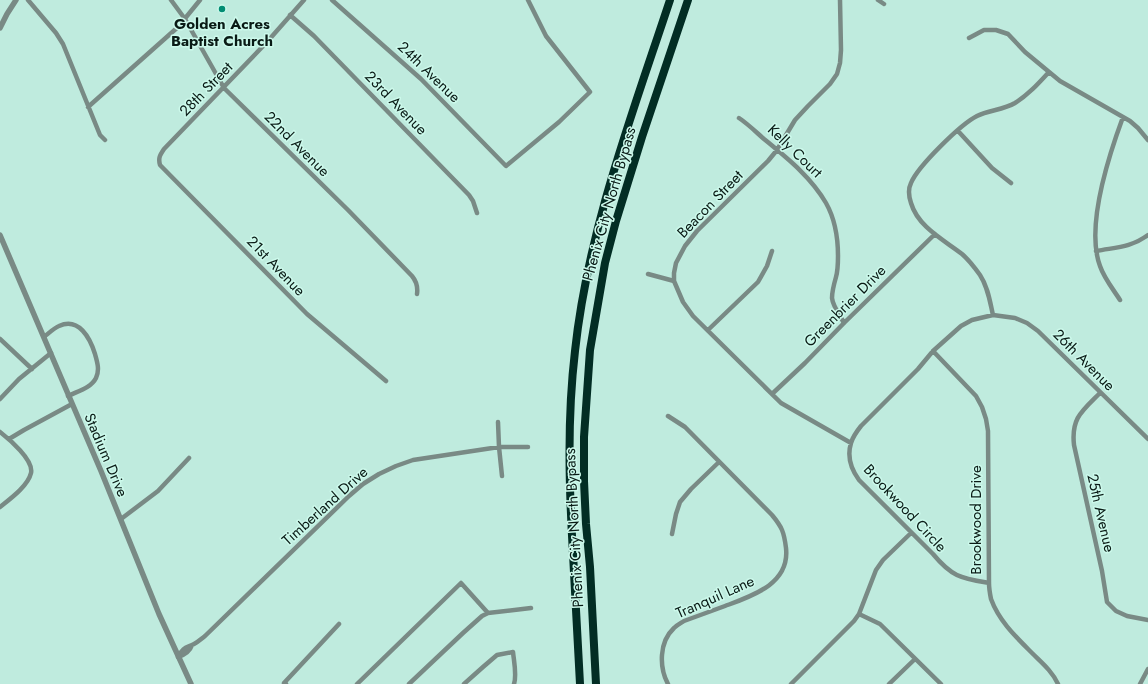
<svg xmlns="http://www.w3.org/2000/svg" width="1148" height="684" font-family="Jost,sans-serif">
  <rect width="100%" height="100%" fill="#bfebde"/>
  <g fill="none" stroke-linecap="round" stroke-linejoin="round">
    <path stroke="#798a85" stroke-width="4.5" d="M28 0 56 33 63 44 100 135 105 140
      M171 0 185 19 224 88 348 210 412 276C417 282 418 287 417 294
      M304 0 267 42 164 149C160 155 158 158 160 165L307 314 386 381
      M332 0 421 79 506 166 559 122 590 92 546 36 528 0
      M840 0 841 50 840 63 837 74 830 84 808 106 795 120 777 150 768 161 697 231 685 246 676 263 674 273V281L683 302 693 316 781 403 851 443
      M878 0 884 4
      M290 15 314 36 469 195 473 201 477 213
      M969 38 984 30H996L1008 34 1025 52 1060 81 1130 121 1138 128 1148 140
      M88 107 178 27 200 0
      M739 118C748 124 756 132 764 139 787 158 811 177 826 203 835 219 838 238 838 256 838 262 838 270 836 277 834 284 832 291 832 298 833 307 840 315 844 323
      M958 131 992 168 1011 183
      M1096 251C1117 247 1130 248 1148 235
      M648 274 674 281
      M1120 300C1113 289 1104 278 1100 266 1085 226 1109 155 1123 117
      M993 315C990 302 988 287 980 275 975 268 969 260 962 254 944 240 918 227 911 203 909 197 908 189 911 183 918 166 961 124 977 116 989 110 1003 110 1015 103 1028 95 1038 84 1049 72
      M708 330 758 282 767 266 772 251
      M44 337C49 333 54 328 59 326 79 317 90 338 95 354 97 361 100 370 96 378 91 388 78 391 68 396
      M0 339 32 369
      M933 351 976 396 982 407 986 419 988 431 989 583C989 588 990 594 991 599 999 621 1016 637 1032 653 1042 663 1052 671 1058 684
      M1100 393C1082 411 1071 418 1074 445L1102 571 1107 602 1116 611 1127 616 1148 620
      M772 394 805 363 844 323 935 234
      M0 399 19 379 51 353
      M668 416 685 427 772 515C782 527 784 532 786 548 790 584 752 596 725 606 711 611 698 616 684 621 681 623 677 625 674 628 659 642 659 667 668 684
      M498 422 499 447 502 476
      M0 432C9 439 34 460 31 473 28 486 10 499 0 507
      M9 439 24 430 72 404
      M121 519 158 491 189 458
      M672 534 676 514 680 502 691 489 719 462
      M989 583C961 578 952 577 933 554L859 480C851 469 847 456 851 443 853 436 857 431 861 426L918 369 933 351 961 326 972 320 993 315 1015 318 1027 323 1038 331 1148 439
      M859 614 880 624 941 684
      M178 657C183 647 186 648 194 644 198 642 201 639 205 636L349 496 363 484 379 474 396 466 413 460 499 447H528
      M178 657C184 655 190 651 192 645
      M286 684 284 683 339 624
      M357 684 461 583 488 613
      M409 684 463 633 482 616 488 613 531 608
      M464 684 483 667 497 655 513 652C514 662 517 675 514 684
      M791 684 854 621 859 614 876 570 883 560 911 533
      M889 684 915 659
      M1140 684 1148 669"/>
    <path stroke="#798a85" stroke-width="5.5" d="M0 28 7 14 16 0
      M0 235 101 471 159 614 191 684"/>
    <path stroke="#022d24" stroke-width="8" d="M580 684C578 641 575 598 573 554 569 486 567 419 575 351 588 230 632 115 670 0
      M596 684 590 567 586 524 584 481V437L590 350 605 263 616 221 642 137 688 0"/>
  </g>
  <circle fill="#018c73" stroke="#ccf9eb" stroke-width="1.5" cx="222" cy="9" r="4"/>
  <g text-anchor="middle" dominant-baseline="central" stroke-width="3" stroke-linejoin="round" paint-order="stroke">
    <g font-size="15" font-weight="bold" fill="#091a15" stroke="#ccf9eb">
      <text x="222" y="24">Golden Acres<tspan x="222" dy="17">Baptist Church</tspan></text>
    </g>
    <g font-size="15" fill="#091a15" stroke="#ccf9eb">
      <text transform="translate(429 72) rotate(44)">24th Avenue</text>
      <text transform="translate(206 89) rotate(-46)">28th Street</text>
      <text transform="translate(396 103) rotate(46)">23rd Avenue</text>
      <text transform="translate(297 144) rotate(45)">22nd Avenue</text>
      <text transform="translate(795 151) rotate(44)">Kelly Court</text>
      <text transform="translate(609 204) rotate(-74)">Phenix City North Bypass</text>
      <text transform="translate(710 204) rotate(-46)">Beacon Street</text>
      <text transform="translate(276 266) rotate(46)">21st Avenue</text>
      <text transform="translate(845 306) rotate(-45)">Greenbrier Drive</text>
      <text transform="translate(1084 360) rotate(45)">26th Avenue</text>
      <text transform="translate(106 455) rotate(67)">Stadium Drive</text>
      <text transform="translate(325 506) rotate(-42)">Timberland Drive</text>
      <text transform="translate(905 508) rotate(47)">Brookwood Circle</text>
      <text transform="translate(1101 513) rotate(77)">25th Avenue</text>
      <text transform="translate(976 520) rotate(-90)">Brookwood Drive</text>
      <text transform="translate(574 528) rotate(-93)">Phenix City North Bypass</text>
      <text transform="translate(715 597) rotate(-24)">Tranquil Lane</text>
    </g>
  </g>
</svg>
